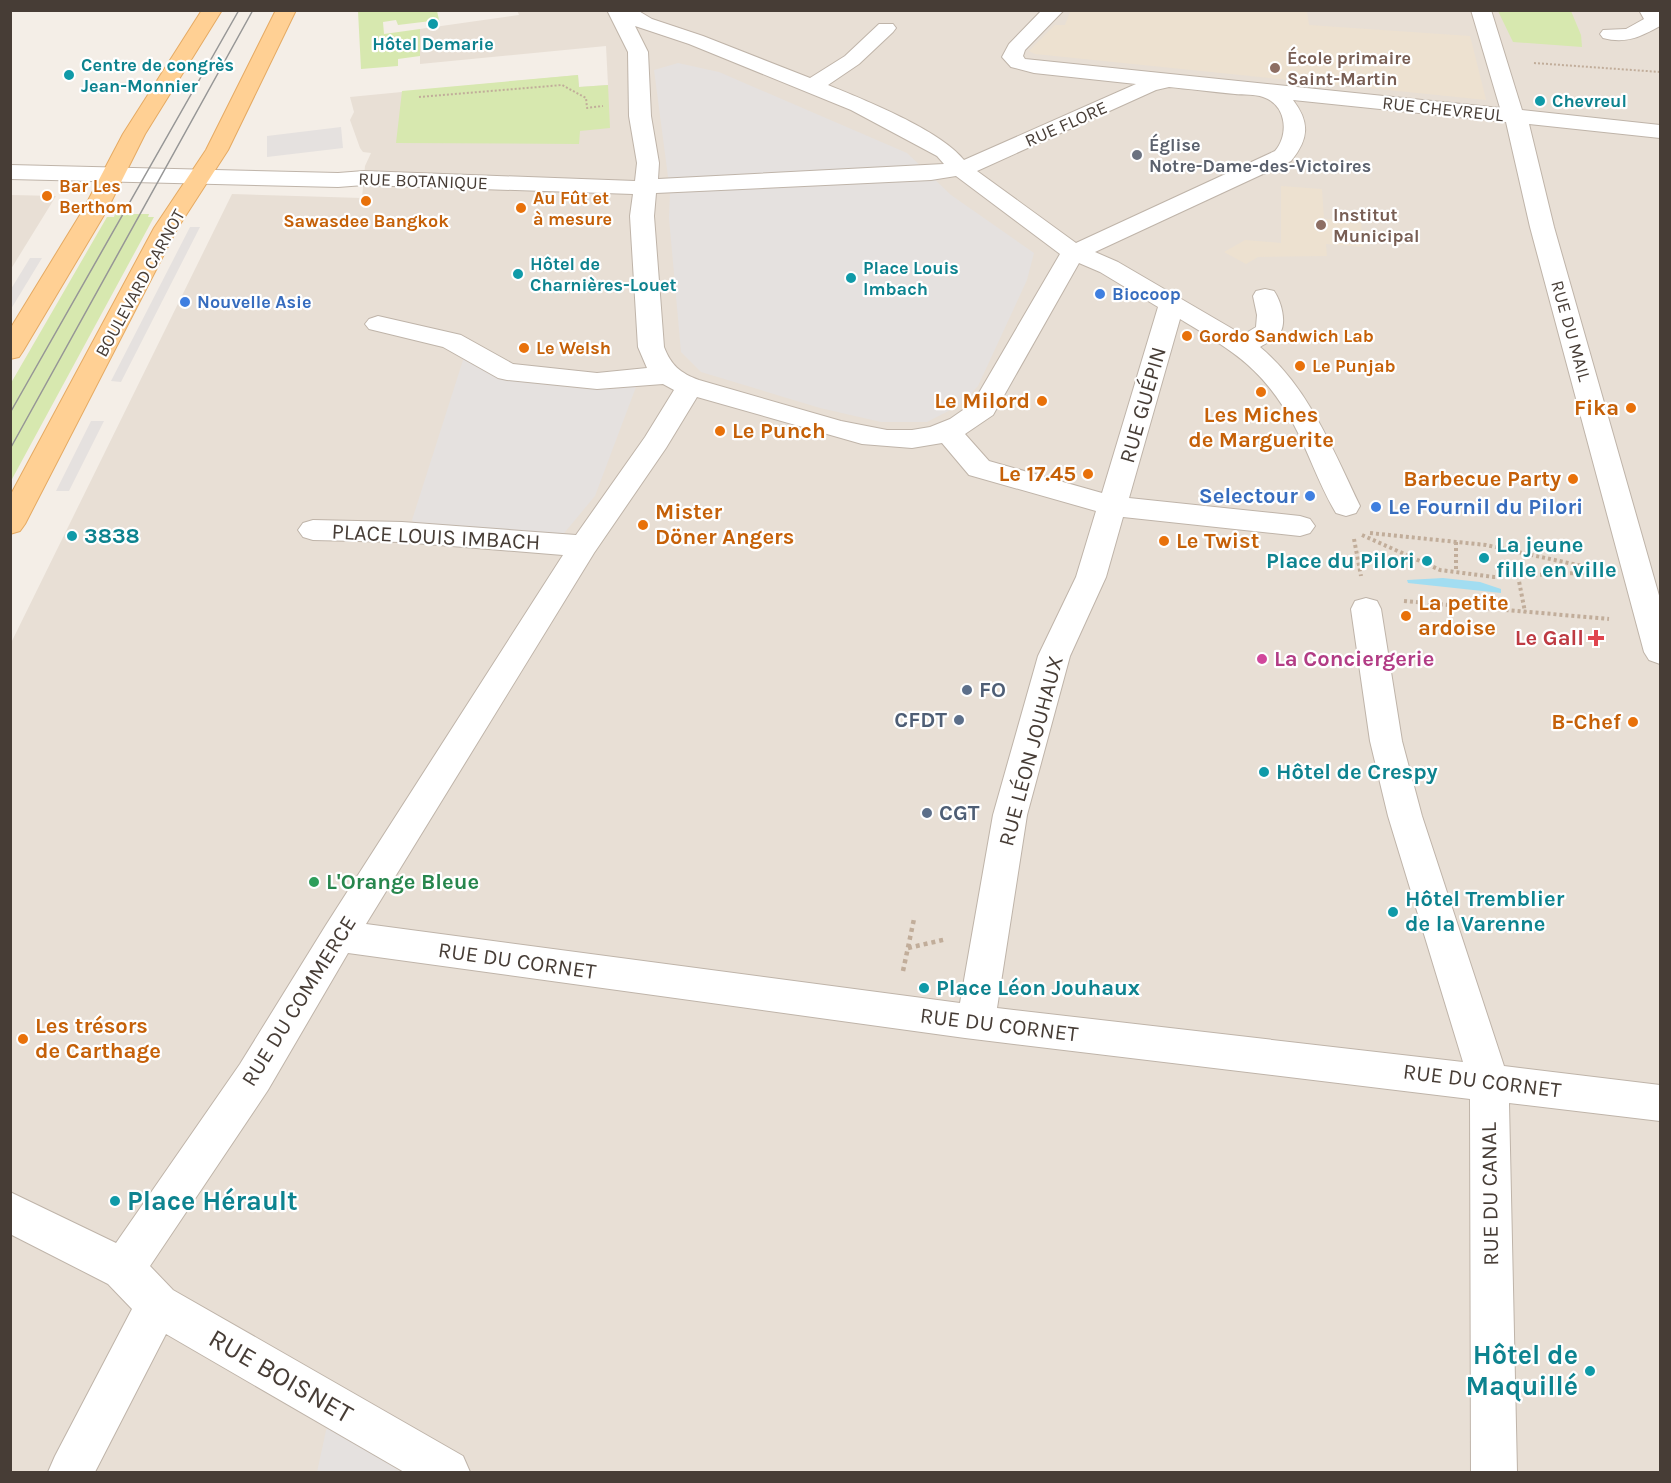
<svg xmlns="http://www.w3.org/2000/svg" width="1671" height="1483" font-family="Karla,sans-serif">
  <rect width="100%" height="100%" fill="#f4eee7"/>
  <path fill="#e8dfd5" d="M517 10 1660 11V1472H11L10 645 232 194 362 198 365 166 371 153 363 152 360 148 350 120 354 112 350 97 578 75 579 87 608 85 606 46 420 64V29L519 15Z
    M11 195 56 196 11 269 10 195Z"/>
  <path fill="#ede1d0" d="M1071 10 1307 11 1309 25 1470 36 1486 100 1035 54 1029 51 1055 25H1065Z
    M1281 186 1322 189 1324 219 1361 222 1363 247 1326 244 1327 256 1258 257 1246 264 1224 252 1245 240 1281 243Z"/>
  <path fill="#d7e8af" d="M358 11H437L439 20 398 25 396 20 383 22 384 34 420 29V56L398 59V66L361 69Z
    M1498 11H1571L1581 35 1582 47 1513 42Z
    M578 75 579 87 608 85 610 128 580 131 579 144 396 143 402 91Z
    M115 214H149L148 217H154L11 481V383L107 217H114Z"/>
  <path fill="#e5e1df" d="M678 63 719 72 907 153 951 195 1034 253 1027 280 978 386 960 405 927 422H881L820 408 701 372 681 352 669 218 670 192 654 70Z
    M341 127 343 148 267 157V136Z
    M190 227H200L121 382 111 381Z
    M30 258H42L11 309V289Z
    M464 357 636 387 595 496 555 544 421 533 412 520Z
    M91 421H104L69 491H56Z
    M327 1426 402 1472H317Z"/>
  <path fill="#a2ddf1" d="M1443 578 1480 582 1501 589V593L1408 583 1407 580Z"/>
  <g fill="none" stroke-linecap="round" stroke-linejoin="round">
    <g stroke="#bfb4a9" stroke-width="2">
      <path id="minor" d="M607 10H637L652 19 703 36 810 78 845 56 879 24H893L896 28 893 32 859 64 828 85C865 100 940 130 964 160L1136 84 1034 73 1011 67 1002 57 1009 44 1042 10H1064L1025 50 1023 56 1025 59 1500 108 1471 10H1491L1522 110 1660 125V138L1529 124 1554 227 1660 599V664L1649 660 1644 652 1530 227 1506 122 1293 100C1310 122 1309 139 1291 161L1095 252 1118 262 1243 335 1256 327 1257 315 1253 296 1256 291 1265 289 1274 291C1281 301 1287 322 1280 333 1276 339 1266 343 1260 347 1309 388 1333 450 1360 506L1356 513 1346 516 1336 513C1319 485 1309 453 1294 425 1263 368 1233 351 1180 319L1129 498 1300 516 1310 519 1315 526 1310 533 1300 536 1123 517 1106 577 1070 656 1027 815 997 1008 1463 1062 1388 816 1370 741 1351 609 1355 601 1366 598 1377 601 1381 609 1402 741 1422 816 1504 1066 1660 1085V1121L1509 1103 1517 1472H1471L1470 1099 965 1038 348 953 268 1090 150 1266 173 1290 463 1456 470 1472H404L166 1334 95 1472H48L55 1456 132 1309 108 1284 10 1234V1192L116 1243 240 1064 326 925 563 555 402 542 313 540 303 537 298 530 303 523 313 520 402 522 576 535 645 437 674 390 663 384 597 389 507 380 498 378 443 347 369 329 365 324 369 319 378 316 461 335 513 364 597 373 647 368 638 347 630 216 633 194 364 185 338 187 10 179V165L338 173 364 171 635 181 637 163 629 116 628 52ZM635 26 689 44 851 110 937 156 944 164 658 179 659 163 651 116 648 52ZM1169 87C1191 89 1213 92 1235 94 1243 95 1255 94 1263 97 1287 105 1289 135 1275 151L1076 243 977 171 1156 90ZM956 176 1060 254 973 403 950 419 930 427 912 430H887L841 421 699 380C680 373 671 365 664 347L654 216 656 193 931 180ZM1079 263 1100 272 1158 307 1102 493 989 461 965 434 993 415ZM697 397 862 444 912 448 942 443 969 475 1096 511 1076 577 1038 656 993 815 960 1003 366 924 594 553 666 448Z
        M1639 10H1659L1660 26C1640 37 1626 44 1603 38L1600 34 1603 30 1626 29 1644 19Z"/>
    </g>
    <g stroke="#e5aa63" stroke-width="2">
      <path id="major" d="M202 10H222L145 134 107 210 23 351 19 357 10 359V329L83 210 123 134Z
        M276 10H296L228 150 177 229 25 524 20 531 10 534V496L154 228 206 150Z"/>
    </g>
    <path stroke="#c1ad9a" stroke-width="2" stroke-dasharray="2 2" stroke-linecap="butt" d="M1534 63 1660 72
      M419 97 562 85 586 98 587 108 603 106"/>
    <path stroke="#c1ad9a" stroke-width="4" stroke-dasharray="3 3" stroke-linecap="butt" d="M1370 533 1486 545 1596 569
      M1362 535 1440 570 1494 577 1596 572
      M1354 539 1361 576
      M1456 542V572
      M1518 576 1525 612
      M1404 601 1609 619"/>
    <path stroke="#c1ad9a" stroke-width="4.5" stroke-dasharray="4 4" stroke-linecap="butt" d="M908 948 947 939
      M903 971 914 919"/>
    <use href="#minor" fill="#fff" fill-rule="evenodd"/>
    <use href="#major" fill="#ffd094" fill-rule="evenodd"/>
    <path stroke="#969696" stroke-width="1.5" d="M10 413 239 10
      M10 449 253 10"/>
  </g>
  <g fill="#0f9aa8" stroke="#fff" stroke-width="2">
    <circle cx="433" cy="24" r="6"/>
    <circle cx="69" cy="75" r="6"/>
    <circle cx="1540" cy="101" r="6"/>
    <circle cx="518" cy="274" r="6"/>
    <circle cx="851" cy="278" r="6"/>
    <circle cx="72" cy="536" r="6"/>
    <circle cx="1484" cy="558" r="6"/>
    <circle cx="1427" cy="561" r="6"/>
    <circle cx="1264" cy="772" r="6"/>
    <circle cx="1393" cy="912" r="6"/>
    <circle cx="924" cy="988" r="6"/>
    <circle cx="115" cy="1201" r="6"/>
    <circle cx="1590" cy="1371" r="6"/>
  </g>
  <g fill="#8d6e63" stroke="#fff" stroke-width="2">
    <circle cx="1275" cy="68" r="6"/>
    <circle cx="1321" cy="225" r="6"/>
  </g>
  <circle fill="#6b7280" stroke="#fff" stroke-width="2" cx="1137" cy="155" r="6"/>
  <g fill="#e8710a" stroke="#fff" stroke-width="2">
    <circle cx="47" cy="196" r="6"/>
    <circle cx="366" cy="201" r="6"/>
    <circle cx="521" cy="208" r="6"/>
    <circle cx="1187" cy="336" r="6"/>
    <circle cx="524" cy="348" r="6"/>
    <circle cx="1300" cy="366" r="6"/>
    <circle cx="1261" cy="392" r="6"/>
    <circle cx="1042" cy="401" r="6"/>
    <circle cx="1631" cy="408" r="6"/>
    <circle cx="720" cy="431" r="6"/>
    <circle cx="1088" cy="474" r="6"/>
    <circle cx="1573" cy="479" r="6"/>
    <circle cx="643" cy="525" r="6"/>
    <circle cx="1164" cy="541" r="6"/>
    <circle cx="1406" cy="616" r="6"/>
    <circle cx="1633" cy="722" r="6"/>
    <circle cx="23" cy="1039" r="6"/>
  </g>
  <g fill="#3f7fe0" stroke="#fff" stroke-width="2">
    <circle cx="1100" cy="294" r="6"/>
    <circle cx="185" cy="302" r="6"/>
    <circle cx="1310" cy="496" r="6"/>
    <circle cx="1376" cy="507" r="6"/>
  </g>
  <path fill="#e0444e" stroke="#fff" stroke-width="2" d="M1593 629h6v6h6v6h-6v6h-6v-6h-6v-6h6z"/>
  <circle fill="#d1479c" stroke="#fff" stroke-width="2" cx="1262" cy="659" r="6"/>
  <g fill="#5c6f8a" stroke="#fff" stroke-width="2">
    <circle cx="967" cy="690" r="6"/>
    <circle cx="959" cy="720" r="6"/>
    <circle cx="927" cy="813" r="6"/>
  </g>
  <circle fill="#2e9e5b" stroke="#fff" stroke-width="2" cx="314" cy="882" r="6"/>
  <g text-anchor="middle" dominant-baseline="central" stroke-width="4.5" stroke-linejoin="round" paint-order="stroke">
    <g font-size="18" font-weight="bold" fill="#0d838f" stroke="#fff" text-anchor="start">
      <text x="433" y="44" text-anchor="middle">Hôtel Demarie</text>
      <text x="81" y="65">Centre de congrès<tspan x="81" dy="21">Jean-Monnier</tspan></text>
      <text x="1552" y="101">Chevreul</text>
      <text x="530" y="264">Hôtel de<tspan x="530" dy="21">Charnières-Louet</tspan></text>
      <text x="863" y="268">Place Louis<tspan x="863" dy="21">Imbach</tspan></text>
    </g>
    <g font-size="18" font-weight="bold" fill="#785e54" stroke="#fff" text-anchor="start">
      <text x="1287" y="58">École primaire<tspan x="1287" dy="21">Saint-Martin</tspan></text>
      <text x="1333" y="215">Institut<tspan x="1333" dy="21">Municipal</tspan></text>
    </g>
    <g font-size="18" fill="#473d36" stroke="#fff">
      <text transform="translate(1443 109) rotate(6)">RUE CHEVREUL</text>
      <text transform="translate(1066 124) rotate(-24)">RUE FLORE</text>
      <text transform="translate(423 181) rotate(2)">RUE BOTANIQUE</text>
      <text transform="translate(140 283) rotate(-61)">BOULEVARD CARNOT</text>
      <text transform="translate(1571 331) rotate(74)">RUE DU MAIL</text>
    </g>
    <g font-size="18" font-weight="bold" fill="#5b616d" stroke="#fff" text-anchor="start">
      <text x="1149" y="145">Église<tspan x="1149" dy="21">Notre-Dame-des-Victoires</tspan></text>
    </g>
    <g font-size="18" font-weight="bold" fill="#c56008" stroke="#fff" text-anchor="start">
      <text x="59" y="186">Bar Les<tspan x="59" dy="21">Berthom</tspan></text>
      <text x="533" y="198">Au Fût et<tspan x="533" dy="21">à mesure</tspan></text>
      <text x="366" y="221" text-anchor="middle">Sawasdee Bangkok</text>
      <text x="1199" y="336">Gordo Sandwich Lab</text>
      <text x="536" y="348">Le Welsh</text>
      <text x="1312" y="366">Le Punjab</text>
    </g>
    <g font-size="18" font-weight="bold" fill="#366cbe" stroke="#fff" text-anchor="start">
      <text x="1112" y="294">Biocoop</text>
      <text x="197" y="302">Nouvelle Asie</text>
    </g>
    <g font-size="22" font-weight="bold" fill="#c56008" stroke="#fff" text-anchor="end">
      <text x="1030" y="401">Le Milord</text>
      <text x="1619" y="408">Fika</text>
      <text x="1261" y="415" text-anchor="middle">Les Miches<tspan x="1261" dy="25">de Marguerite</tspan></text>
      <text x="732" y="431" text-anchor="start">Le Punch</text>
      <text x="1076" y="474">Le 17.45</text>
      <text x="1561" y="479">Barbecue Party</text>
      <text x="655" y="512" text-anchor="start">Mister<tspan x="655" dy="25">Döner Angers</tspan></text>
      <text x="1176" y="541" text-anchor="start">Le Twist</text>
      <text x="1418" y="603" text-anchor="start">La petite<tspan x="1418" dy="25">ardoise</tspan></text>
      <text x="1621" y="722">B-Chef</text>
      <text x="35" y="1026" text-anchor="start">Les trésors<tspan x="35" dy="25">de Carthage</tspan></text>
    </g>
    <g font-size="22" fill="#473d36" stroke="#fff">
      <text transform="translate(1143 405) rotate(-74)">RUE GUÉPIN</text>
      <text transform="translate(436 537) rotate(3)">PLACE LOUIS IMBACH</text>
      <text transform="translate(1031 751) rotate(-75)">RUE LÉON JOUHAUX</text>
      <text transform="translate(517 961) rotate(8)">RUE DU CORNET</text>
      <text transform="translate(299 1001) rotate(-58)">RUE DU COMMERCE</text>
      <text transform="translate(999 1025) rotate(7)">RUE DU CORNET</text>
      <text transform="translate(1482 1081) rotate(7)">RUE DU CORNET</text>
      <text transform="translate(1490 1194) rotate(-91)">RUE DU CANAL</text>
    </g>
    <g font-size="22" font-weight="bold" fill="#366cbe" stroke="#fff" text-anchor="end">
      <text x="1298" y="496">Selectour</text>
      <text x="1388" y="507" text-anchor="start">Le Fournil du Pilori</text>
    </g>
    <g font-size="22" font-weight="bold" fill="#0d838f" stroke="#fff" text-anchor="start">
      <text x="84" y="536">3838</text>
      <text x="1496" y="545">La jeune<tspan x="1496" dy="25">fille en ville</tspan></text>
      <text x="1415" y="561" text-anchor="end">Place du Pilori</text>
      <text x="1276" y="772">Hôtel de Crespy</text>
      <text x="1405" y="899">Hôtel Tremblier<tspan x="1405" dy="25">de la Varenne</tspan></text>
      <text x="936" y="988">Place Léon Jouhaux</text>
    </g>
    <g font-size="22" font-weight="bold" fill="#be3a42" stroke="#fff" text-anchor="end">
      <text x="1584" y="638">Le Gall</text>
    </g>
    <g font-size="22" font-weight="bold" fill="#b23c85" stroke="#fff" text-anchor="start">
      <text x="1274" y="659">La Conciergerie</text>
    </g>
    <g font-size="22" font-weight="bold" fill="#4e5e75" stroke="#fff" text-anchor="start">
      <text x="979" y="690">FO</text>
      <text x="947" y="720" text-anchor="end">CFDT</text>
      <text x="939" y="813">CGT</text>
    </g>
    <g font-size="22" font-weight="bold" fill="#27864d" stroke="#fff" text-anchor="start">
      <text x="326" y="882">L'Orange Bleue</text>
    </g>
    <g font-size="27" font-weight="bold" fill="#0d838f" stroke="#fff" text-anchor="start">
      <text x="127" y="1201">Place Hérault</text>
      <text x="1578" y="1355" text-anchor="end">Hôtel de<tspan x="1578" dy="31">Maquillé</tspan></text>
    </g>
    <g font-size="27" fill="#473d36" stroke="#fff">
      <text transform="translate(281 1376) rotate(30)">RUE BOISNET</text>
    </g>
  </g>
  <rect width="1671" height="1483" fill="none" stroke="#473d36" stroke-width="24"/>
</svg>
